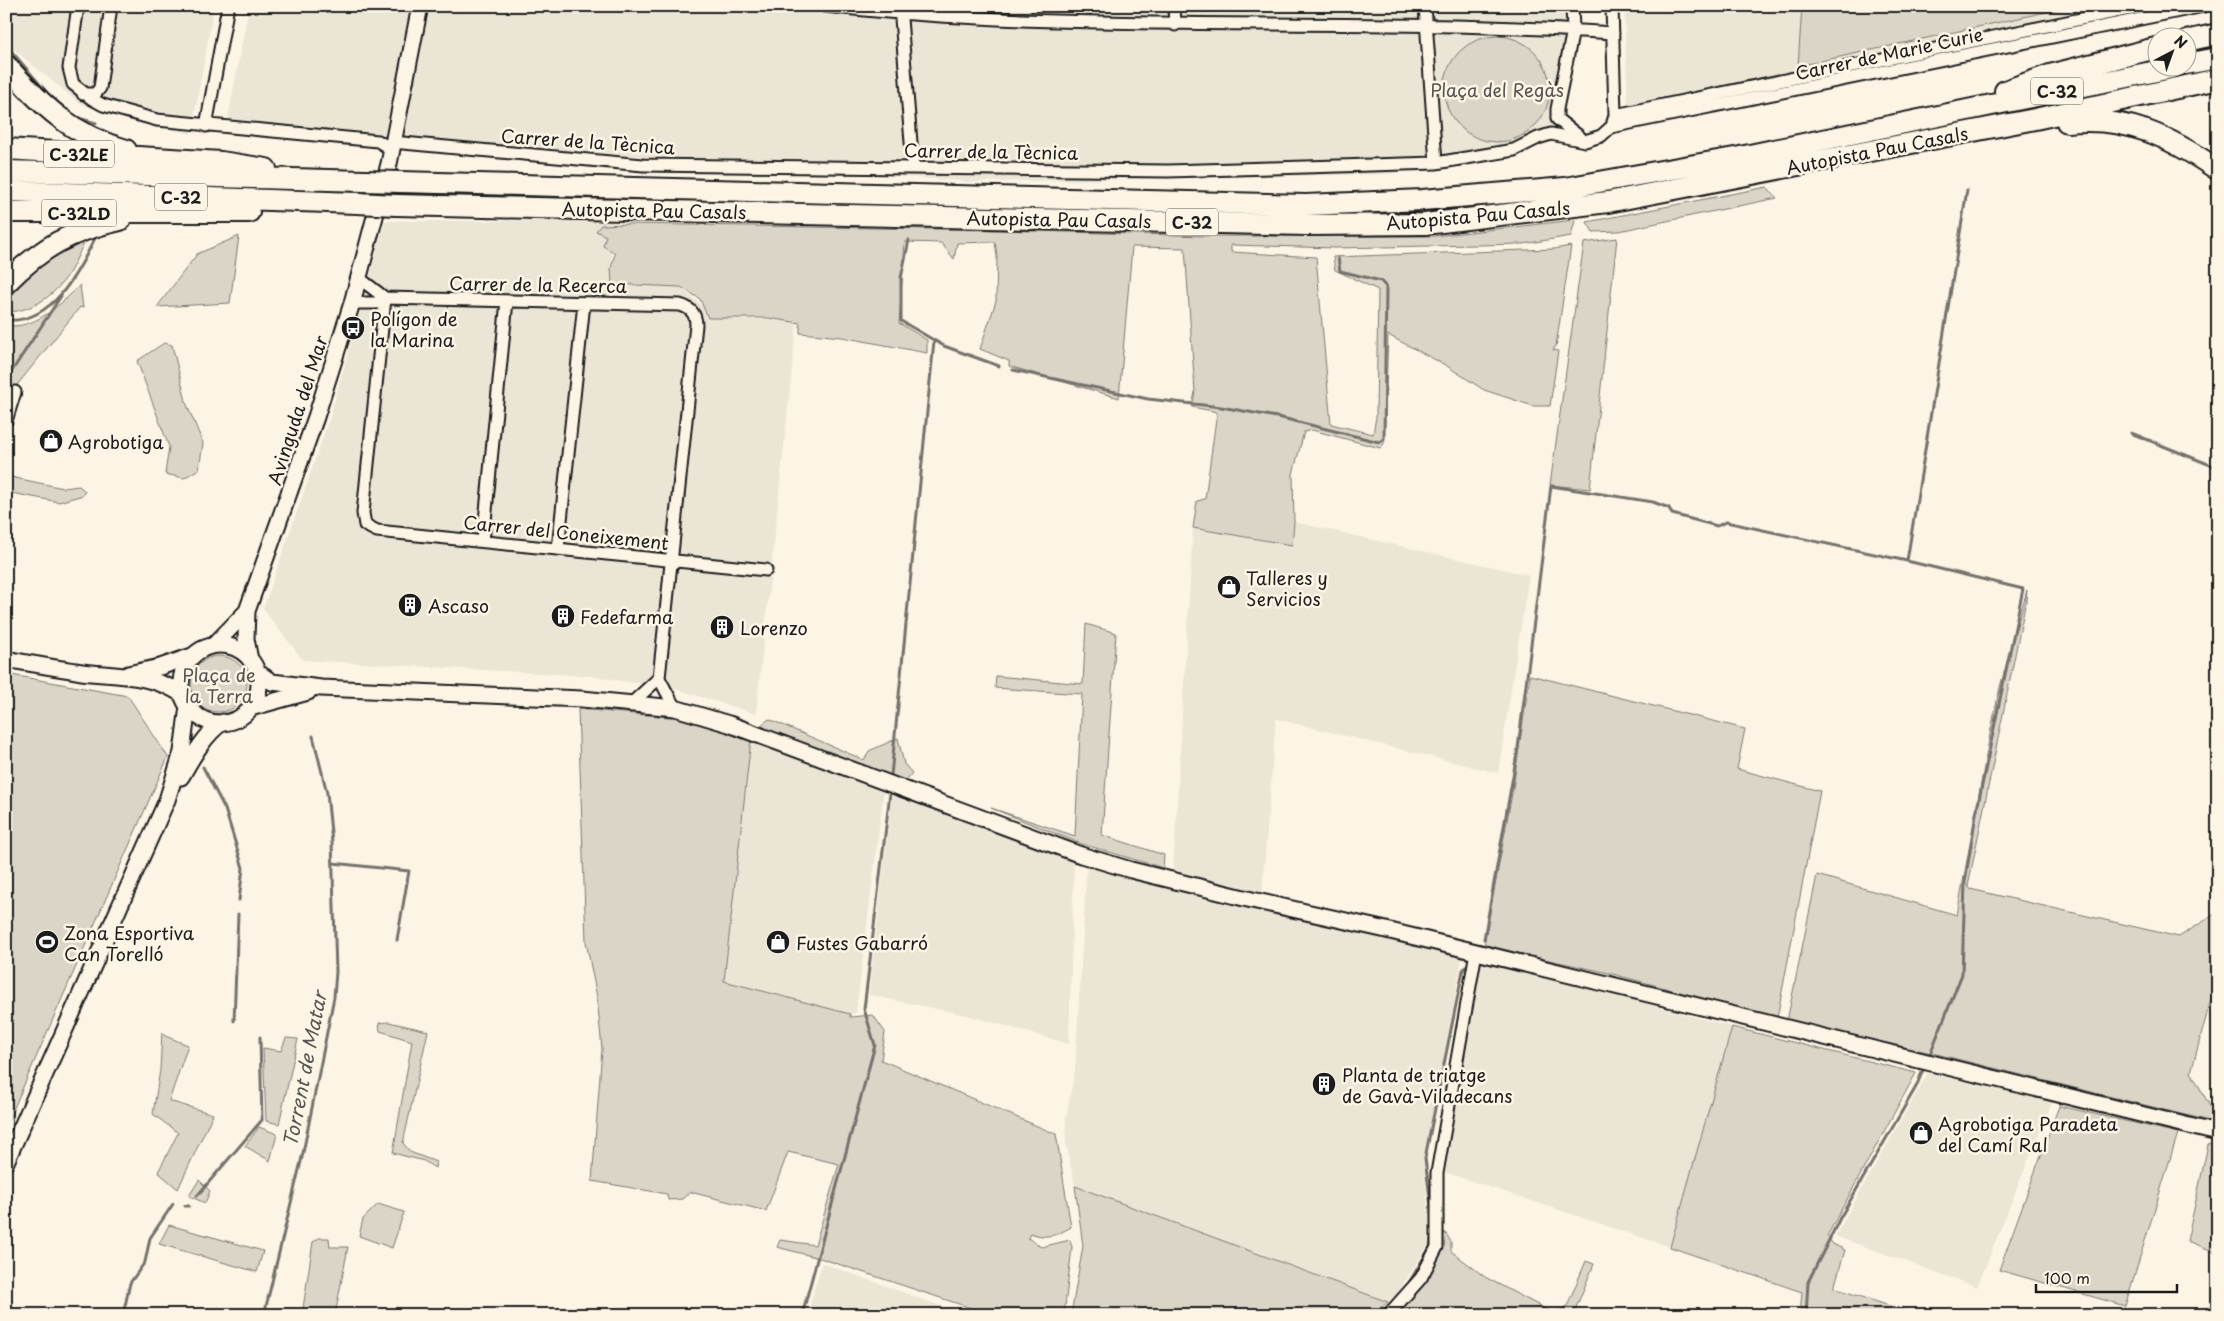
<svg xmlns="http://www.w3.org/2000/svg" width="2224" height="1321" font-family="'Playpen Sans',sans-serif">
  <rect width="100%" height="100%" fill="#fcf5e5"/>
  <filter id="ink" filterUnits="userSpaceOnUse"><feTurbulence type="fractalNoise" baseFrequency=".02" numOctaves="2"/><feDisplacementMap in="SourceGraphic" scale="10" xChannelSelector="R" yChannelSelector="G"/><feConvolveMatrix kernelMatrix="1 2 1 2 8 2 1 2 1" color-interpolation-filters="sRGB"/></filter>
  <g filter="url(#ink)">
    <path fill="#ebe5d6" d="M6 6H214L191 134 129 119 79 103 6 43Z
      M249 6H1572L1557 109 1570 131 1551 134 1528 152 1390 174 970 182 420 139 228 119Z
      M1624 6H2121L1628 107Z
      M385 221H613L611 268 681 287 715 317 797 321 756 714 676 689 590 676 303 660 263 609 329 420Z
      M1294 522 1529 575 1498 773 1276 719 1262 893 1173 872 1193 528 1291 545Z
      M751 739 884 789 856 1013 850 1014 724 982Z
      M892 794 1074 860 1069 1044 967 1015 869 995Z
      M1087 863 1462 957 1424 1170 1429 1217 1428 1245 1397 1294 1388 1302 1075 1186 1066 1144V1118L1075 1070Z
      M1480 959 1732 1027 1670 1247 1444 1172 1441 1166Z
      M1928 1073 2052 1102 1977 1287 1835 1236Z
      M822 1263 966 1315H807Z"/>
    <path fill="#dbd5c8" stroke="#7c7872" d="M1802 6H2074L1798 66Z
      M1444 89a53 53 0 1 1 106 0a53 53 0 1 1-106 0Z
      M1767 187 1777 198 1619 231 1593 232 1587 222Z
      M1575 220 1571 236 1523 244 1335 248 1231 245V252L1316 257 1331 424 1373 434 1376 417 1378 290 1335 270 1333 257 1554 249 1571 246 1556 346 1553 350 1558 351 1550 406H1533L1484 390 1447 366 1388 335 1384 444 1380 448 1312 430 1304 432 1293 474 1294 522 1292 545 1193 528 1197 501 1205 499 1217 412 1192 407 1195 392 1185 248 1132 247 1119 398 1009 366V361L980 349 996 301 997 256 995 242 957 243 954 259 941 243 905 242 899 323 927 340V353L842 337 800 333V323L768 318H708L700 299 681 287 612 284 611 268 615 253 603 246 606 236 596 231 601 225 627 224 999 230 1204 236H1435Z
      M89 233C81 247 76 262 68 275 54 296 31 312 6 312V293L28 271Z
      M239 236 230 303 157 307 197 254Z
      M1617 238 1590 489 1550 485 1584 243Z
      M80 285 83 308 80 307 9 395 6 403V326C12 326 20 326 26 324 47 318 65 300 80 285Z
      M164 343 172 345 187 405 203 443 199 469 184 478 165 474 169 447 137 361Z
      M6 476 63 488 79 486 85 491 83 495 59 502 6 492Z
      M2027 590 2026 601 1968 886 1970 889 2179 937 2218 912V974L2191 1072 2212 1110 2218 1114V1123L1936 1054 1787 1021 1817 875 1957 915 1990 734 2000 687Z
      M1086 624 1116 633 1102 835 1164 855 1163 868 1079 843 991 808 1075 836 1082 694 995 688 996 676 1083 684Z
      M191 684a28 28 0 1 1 56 0a28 28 0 1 1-56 0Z
      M6 674 128 696 168 757 6 1126Z
      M1530 675 1745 729 1737 769 1820 791 1777 1018 1609 973 1484 946 1513 788Z
      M578 709 681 718 751 739 724 981 850 1014V1017L873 1015 885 1032 881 1060 1056 1134 1071 1227C1056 1236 1046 1239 1030 1233L1028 1238 1041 1247 1070 1240 1072 1247 1064 1315H992L823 1259 777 1247 780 1240 815 1245 839 1164 788 1152 766 1211 690 1192 682 1199 668 1200 667 1194 592 1181 602 1049 597 997 586 942Z
      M769 719 864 760 869 751 898 738 904 764 912 773 905 782 760 726Z
      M389 1022 428 1031 403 1143 410 1152 436 1162 435 1168 424 1161 393 1153 412 1041 380 1031 379 1023Z
      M1732 1027 1916 1073 1827 1236 1833 1244 1845 1250 1834 1288 1918 1315H1800L1802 1292 1670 1247Z
      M162 1032 165 1036 188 1045 169 1101 213 1114 178 1189 158 1172 178 1133 153 1114 160 1070Z
      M286 1038 298 1039 279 1124 266 1121 263 1048 281 1051Z
      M2059 1106 2178 1133 2125 1306 1999 1270Z
      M259 1127 277 1134 270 1161 245 1146Z
      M2214 1142H2218V1253L2187 1241 2208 1145Z
      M199 1180 210 1191 205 1203 189 1196Z
      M1075 1186 1388 1302 1373 1315H1071L1083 1246Z
      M378 1204 404 1212 392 1248 359 1236 363 1219Z
      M169 1225 263 1251 257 1272 159 1244Z
      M1445 1232 1451 1242V1251L1485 1277 1555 1314 1567 1306 1586 1261 1594 1264 1573 1315H1396L1418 1288 1434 1264Z
      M319 1238H329L330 1247H348L335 1315H302L313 1242Z"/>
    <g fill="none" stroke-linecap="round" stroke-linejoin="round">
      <path stroke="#75726c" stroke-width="3" d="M6 45 50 96 75 117 96 123
        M909 240 901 278V321L944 346 999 366
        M6 320C52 324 78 273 95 238
        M1013 370 1148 399 1221 407 1282 418 1379 442 1384 439 1386 287 1381 281 1340 271 1338 258
        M6 380 61 296
        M2131 433 2218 468
        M1907 561 2023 589 1976 814 1965 882 1962 974 1930 1054
        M203 767 225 809 243 868 239 900
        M891 776 934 341
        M333 863 409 871 397 940
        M1484 939 1518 748 1551 486 1653 502 1669 508 1672 514 1717 526 1726 522 1907 561 1967 190
        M234 1021 238 914
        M197 1196 262 1120 260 1037
        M185 1206H189
        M1432 1215 1425 1158 1463 970 1468 964
        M1407 1286 1430 1247 1432 1229
        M123 1315 130 1283 145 1262 150 1238 173 1204
        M264 1315 303 1153 334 997 336 972 332 842 327 793 313 736
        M802 1315 875 1045 864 1009 890 793
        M1380 1315 1386 1310
        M1806 1315 1808 1282 1840 1218 1916 1087 1923 1070"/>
      <g stroke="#1c1c1c" stroke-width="15">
        <path id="street" d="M78 6 69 68 73 84 92 99 103 105 157 120 378 141 391 149
          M825 6C1087 35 1351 15 1613 33
          M900 6 913 167
          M1174 6 1175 25
          M1425 6 1436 163
          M1572 6 1573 30 1557 109V119L1580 137
          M1612 6 1615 115 1613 122
          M83 94H95L100 88 111 6
          M1615 115 2144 6
          M206 126 228 6
          M1585 141 1601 136 1611 127 2204 6
          M392 142 643 165 1168 171 1436 163 1514 150 1538 138 1551 134 1585 141
          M359 278 385 298
          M385 298 363 513 365 525 377 531 766 570
          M352 303H376L385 298 680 305C691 308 696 314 696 325L659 678 675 708
          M6 421 15 392
          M483 541 507 301
          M558 549 584 303
          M632 703 659 678
          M1388 1315 1421 1278 1437 1247V1173L1476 952"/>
      </g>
      <g stroke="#1c1c1c" stroke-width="19">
        <path id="secondary" d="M214 645 247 611
          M181 684a39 39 0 1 1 78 0a39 39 0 1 1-78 0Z
          M6 659C32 664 57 668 82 672 116 676 154 674 183 695
          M250 660 246 639 247 611 316 417 352 303 389 164 420 6
          M257 672 272 682 321 688 582 699 675 708 729 724 1081 855 1131 870 1252 900 1382 929 2218 1133
          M128 674 160 667 192 656
          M250 708 308 692
          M181 777C192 758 204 735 223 722
          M6 1162 167 800 182 752 188 706"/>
      </g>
      <g stroke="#1c1c1c" stroke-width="24">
        <path id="highway" d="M2186 41 2218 34
          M2186 64 2218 58
          M6 65C42 106 72 135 126 150
          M2005 91 2050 75 2156 48
          M2067 122C2127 116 2169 136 2218 170
          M6 149 221 162 266 169
          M6 171 364 181
          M400 182 1306 205 1422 200 1565 188 1740 157 2171 68
          M6 191 357 203
          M396 205 1307 225 1425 224 1608 202 2035 119 2218 79
          M6 212H249
          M6 283C42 247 70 231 120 220"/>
      </g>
      <use href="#street" stroke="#fcf5e5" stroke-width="11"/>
      <use href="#secondary" stroke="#fcf5e5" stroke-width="15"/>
      <use href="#highway" stroke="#fcf5e5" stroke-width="20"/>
      <g stroke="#1c1c1c" stroke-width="24" stroke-linecap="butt">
        <path id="highway-bridge" d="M364 181 400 182
          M357 203 396 205"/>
      </g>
      <use href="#highway-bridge" stroke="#fcf5e5" stroke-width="20"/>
    </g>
  </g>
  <defs>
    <g id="bus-disc" transform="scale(1.25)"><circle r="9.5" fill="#1c1c1c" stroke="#fcf5e5"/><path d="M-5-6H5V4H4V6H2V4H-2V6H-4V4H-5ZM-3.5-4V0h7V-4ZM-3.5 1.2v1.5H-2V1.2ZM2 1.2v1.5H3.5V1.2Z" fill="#fff"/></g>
    <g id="shop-disc" transform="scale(1.25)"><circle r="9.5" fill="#1c1c1c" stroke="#fcf5e5"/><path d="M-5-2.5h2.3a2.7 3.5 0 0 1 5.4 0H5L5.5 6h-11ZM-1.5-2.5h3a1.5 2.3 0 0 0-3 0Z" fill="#fff"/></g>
    <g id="building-disc" transform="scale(1.25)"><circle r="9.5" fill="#1c1c1c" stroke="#fcf5e5"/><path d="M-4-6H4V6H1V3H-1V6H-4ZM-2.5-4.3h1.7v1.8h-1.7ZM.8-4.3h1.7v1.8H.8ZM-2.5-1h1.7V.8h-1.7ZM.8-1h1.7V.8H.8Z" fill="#fff"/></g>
    <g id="stadium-disc" transform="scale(1.25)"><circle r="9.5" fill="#1c1c1c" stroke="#fcf5e5"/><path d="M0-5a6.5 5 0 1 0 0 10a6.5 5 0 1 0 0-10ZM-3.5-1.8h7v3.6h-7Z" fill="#fff"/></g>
  </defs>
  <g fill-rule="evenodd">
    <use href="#bus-disc" x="353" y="328"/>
    <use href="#shop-disc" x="51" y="441"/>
    <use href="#shop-disc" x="1229" y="587"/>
    <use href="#building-disc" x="410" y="605"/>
    <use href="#building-disc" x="563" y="616"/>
    <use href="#building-disc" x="722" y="627"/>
    <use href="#stadium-disc" x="47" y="942"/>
    <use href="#shop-disc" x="778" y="942"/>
    <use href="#building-disc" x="1324" y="1084"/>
    <use href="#shop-disc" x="1921" y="1133"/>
  </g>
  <g text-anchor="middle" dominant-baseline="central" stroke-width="5" stroke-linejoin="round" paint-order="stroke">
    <g fill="#fcf5e5" stroke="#5f5d58" stroke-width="1">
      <rect x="2031" y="77.5" width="52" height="27" rx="4"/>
      <rect x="44" y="140.5" width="70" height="27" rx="4"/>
      <rect x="155" y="183.5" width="52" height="27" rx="4"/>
      <rect x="41.5" y="199.5" width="75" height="27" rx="4"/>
      <rect x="1166" y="208.5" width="52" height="27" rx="4"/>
    </g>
    <g font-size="16" font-weight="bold" fill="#1c1c1c">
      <text x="2057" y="91">C-32</text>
      <text x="79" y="154">C-32LE</text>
      <text x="181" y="197">C-32</text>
      <text x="79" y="213">C-32LD</text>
      <text x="1192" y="222">C-32</text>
    </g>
    <g font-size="18" fill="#1c1c1c" stroke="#fcf5e5">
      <text transform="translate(1889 53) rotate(-12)">Carrer de Marie Curie</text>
      <text transform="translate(588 141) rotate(4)">Carrer de la Tècnica</text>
      <text transform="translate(1877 150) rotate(-11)">Autopista Pau Casals</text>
      <text transform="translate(991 151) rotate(1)">Carrer de la Tècnica</text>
      <text transform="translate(654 210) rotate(1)">Autopista Pau Casals</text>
      <text transform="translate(1478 215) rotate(-5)">Autopista Pau Casals</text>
      <text transform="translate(1059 219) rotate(1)">Autopista Pau Casals</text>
      <text transform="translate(538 284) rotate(1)">Carrer de la Recerca</text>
      <text transform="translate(297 410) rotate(-72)">Avinguda del Mar</text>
      <text transform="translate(566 532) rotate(6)">Carrer del Coneixement</text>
    </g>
    <g font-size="18" fill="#555450" stroke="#fcf5e5">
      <text x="1497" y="89">Plaça del Regàs</text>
      <text x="219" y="674">Plaça de<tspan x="219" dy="21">la Terra</tspan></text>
    </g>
    <g font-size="18" fill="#1c1c1c" stroke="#fcf5e5" text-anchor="start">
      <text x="370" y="318">Polígon de<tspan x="370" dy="21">la Marina</tspan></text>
      <text x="68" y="441">Agrobotiga</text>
      <text x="1246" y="577">Talleres y<tspan x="1246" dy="21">Servicios</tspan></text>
      <text x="428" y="605">Ascaso</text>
      <text x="580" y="616">Fedefarma</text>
      <text x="740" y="627">Lorenzo</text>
      <text x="64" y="932">Zona Esportiva<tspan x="64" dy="21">Can Torelló</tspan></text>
      <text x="796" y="942">Fustes Gabarró</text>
      <text x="1342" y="1074">Planta de triatge<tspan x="1342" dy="21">de Gavà-Viladecans</tspan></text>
      <text x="1938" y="1123">Agrobotiga Paradeta<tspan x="1938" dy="21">del Camí Ral</tspan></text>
    </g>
    <g font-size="19" font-style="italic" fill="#575551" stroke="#fcf5e5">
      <text transform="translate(304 1069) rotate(-79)">Torrent de Matar</text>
    </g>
  </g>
  <rect width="2224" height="1321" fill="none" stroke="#fcf5e5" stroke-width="25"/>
  <rect x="12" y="12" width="2199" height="1296" fill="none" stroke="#1c1c1c" stroke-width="2" filter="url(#ink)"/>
  <g transform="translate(2172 52) rotate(41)"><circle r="24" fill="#fcf5e5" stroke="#a29e95"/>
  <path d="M0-4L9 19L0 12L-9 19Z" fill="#1c1c1c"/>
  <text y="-8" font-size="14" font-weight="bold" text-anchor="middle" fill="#1c1c1c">N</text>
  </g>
  <path d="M2036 1284v8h141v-8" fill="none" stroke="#1c1c1c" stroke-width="2.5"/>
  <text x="2044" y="1284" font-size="15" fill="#1c1c1c" stroke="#fcf5e5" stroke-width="4" paint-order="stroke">100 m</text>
</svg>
